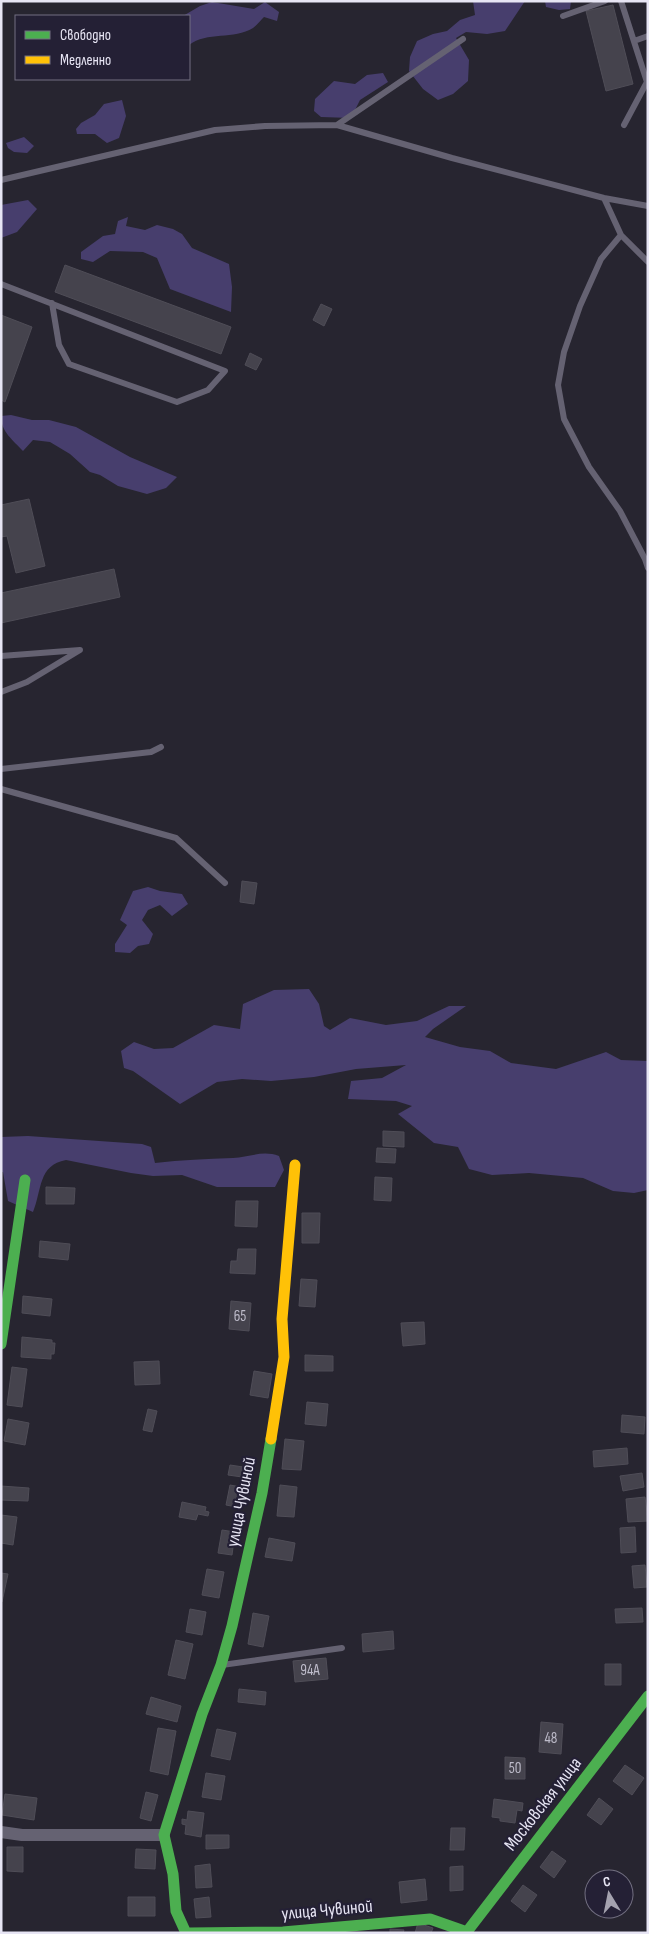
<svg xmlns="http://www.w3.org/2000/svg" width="649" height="1934" font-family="'Sofia Sans Condensed',sans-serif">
  <rect width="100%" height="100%" fill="#272530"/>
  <path fill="#473e6d" d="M473 1H525L505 31 487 34 466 32 456 38 469 60 468 81 453 94 438 100 423 89 409 71 410 57 417 41 433 34 447 31 460 20 475 15Z
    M545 1H571L570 9 559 10 546 7Z
    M212 2 254 9 265 2 279 12 277 21 264 17C261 20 257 25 253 28 234 40 207 31 189 45V16H183L200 6Z
    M383 73 388 82 360 100 351 118 321 117 314 111 315 99 334 81 355 84 367 75Z
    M122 100 126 116 119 138 107 143 95 134H77L76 129 81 123 95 115 104 104Z
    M24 137 34 146 27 153 14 152 8 148 6 143Z
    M28 200 37 209 17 232 1 238V205Z
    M128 217 126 226 145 230 157 225 173 229 182 234 192 248 229 264 232 287 231 312 170 289 157 258 143 252 110 251 93 262 81 259V252L103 236 115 234 118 221Z
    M11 415 32 420H49L76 427 130 457 177 477 166 488 147 494 118 486 100 475 90 472 70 454 50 442 33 440 23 451C13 440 1 432 1 416Z
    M148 887 160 891 182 894 188 904 172 916 160 905 148 910 142 920 153 934 149 944 138 946 130 953 115 952V944L127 925 120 920 133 891Z
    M309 989 319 1004 324 1026 330 1030 350 1018 386 1025 417 1021 449 1006H466L433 1029 425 1037 460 1047 490 1051 511 1063 556 1069 606 1052 621 1060 648 1061V1190L634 1193 613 1191 583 1178 529 1173 492 1175 469 1169 458 1147 434 1143 398 1114 412 1106 396 1101 348 1099 351 1081 382 1078 406 1065 356 1069 314 1077 271 1081 242 1079 217 1082 180 1104 133 1071 124 1068 121 1051 134 1042 154 1049 173 1048 214 1025 240 1029 243 1004 274 990Z
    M28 1136 142 1144 151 1147 155 1163C181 1160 207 1159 233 1158 249 1157 263 1150 279 1156L284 1170 275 1187H217L182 1175 153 1176 131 1173 66 1160C38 1165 42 1190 33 1212L8 1201 3 1172H1V1137Z"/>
  <path fill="#45434d" stroke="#4f4d57" d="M613 5 633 84 606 91 586 11Z
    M65 265 231 327 221 354 55 292Z
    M321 304 332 309 324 326 313 320Z
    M1 315 32 327 5 402 1 400Z
    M250 353 262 359 256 370 245 365Z
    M29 499 45 566 16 573 7 536 1 537V505Z
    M114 569 120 597 1 623V593Z
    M242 881 257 883 254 904 240 902Z
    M383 1131 404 1132V1147L383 1146Z
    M377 1148 396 1149 395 1163 376 1162Z
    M375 1177 392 1178 391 1201 374 1200Z
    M46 1187 75 1188 74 1204H46Z
    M236 1201H258L257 1227 235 1226Z
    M302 1213H320L319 1243H302Z
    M40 1241 70 1244 68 1260 39 1257Z
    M238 1249H256L255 1274 230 1273 231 1261H237Z
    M301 1279 317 1280 315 1307 299 1306Z
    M23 1296 52 1299 50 1316 22 1313Z
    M231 1301 251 1303 249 1331 229 1329Z
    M424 1322 425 1344 403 1346 401 1323Z
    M22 1337 52 1340V1343H55L54 1354H51V1359L21 1357Z
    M305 1355 333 1356V1371H305Z
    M159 1361 160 1384 135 1385 134 1362Z
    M12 1367 27 1369 22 1407 7 1405Z
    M254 1371 272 1374 268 1398 250 1395Z
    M307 1402 328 1404 326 1426 305 1424Z
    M148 1409 157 1411 152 1432 143 1430Z
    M622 1415 645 1417 644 1434 621 1432Z
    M8 1419 29 1423 25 1445 4 1441Z
    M285 1439 304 1441 301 1470 282 1469Z
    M627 1448 628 1464 594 1467 593 1451Z
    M230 1465 250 1468 249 1478 228 1475Z
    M642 1473 644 1487 623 1491 620 1476Z
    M230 1485 246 1488 242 1508 226 1505Z
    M280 1485 297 1487 294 1517 277 1516Z
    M1 1486 29 1488 28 1501 1 1500Z
    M645 1497 648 1521 628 1522 626 1499Z
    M182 1502 206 1507 205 1511 209 1512 208 1516 198 1514 196 1520 179 1517Z
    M1 1515 17 1517 13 1545 1 1543Z
    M635 1527 636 1552 621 1553 620 1528Z
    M222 1530 235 1532 232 1555 218 1553Z
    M269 1538 295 1543 292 1561 265 1557Z
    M645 1565 647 1587 634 1588 632 1566Z
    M207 1569 224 1572 219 1598 202 1595Z
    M1 1573 8 1574 2 1602H1Z
    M642 1608 643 1622 616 1623 615 1609Z
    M190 1609 206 1612 202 1635 186 1632Z
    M253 1613 269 1616 263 1647 248 1644Z
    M393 1631 394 1649 363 1652 362 1634Z
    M176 1640 193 1644 185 1679 168 1675Z
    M326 1658 328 1679 295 1682 293 1661Z
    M605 1664H621V1685H605Z
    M239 1689 266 1692 265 1705 238 1702Z
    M151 1697 181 1706 177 1722 146 1714Z
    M541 1722 563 1724 561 1754 539 1752Z
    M158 1728 176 1731 168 1775 150 1771Z
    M217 1729 236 1733 230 1760 211 1756Z
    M505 1757 525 1758V1779H505Z
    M625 1765 644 1778 632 1795 613 1781Z
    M206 1773 225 1776 221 1800 202 1797Z
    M146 1792 158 1795 151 1821 140 1818Z
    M5 1794 37 1798 34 1820 2 1815Z
    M599 1798 613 1809 601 1825 587 1815Z
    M494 1799 523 1803 522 1811 517 1810 515 1823 500 1821V1818L492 1817Z
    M188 1811 204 1813 201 1837 185 1834 186 1825 182 1824V1819L187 1820Z
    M451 1828H465L464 1850H450Z
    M206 1835H229V1848L206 1849Z
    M7 1847H23V1872L7 1871Z
    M136 1849 156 1850 155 1869 135 1868Z
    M552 1851 566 1861 554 1878 540 1867Z
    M210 1864 212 1887 196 1888 195 1866Z
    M463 1866V1890L450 1891V1867Z
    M425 1879 427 1900 401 1903 399 1882Z
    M523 1885 537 1895 525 1912 511 1901Z
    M128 1897H155V1916H128Z
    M209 1897 211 1917 196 1918 194 1899Z
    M418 1923 433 1928 431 1933H415Z
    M390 1929 404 1930 403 1933H390Z"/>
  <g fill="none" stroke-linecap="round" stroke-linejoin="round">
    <path stroke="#656272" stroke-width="6" d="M621 1 647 82 624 125
      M563 16 605 1
      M634 41 648 36
      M337 125 463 39
      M1 180 215 130 265 126 337 125 452 158 604 198 648 206
      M604 198 621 235 648 262
      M621 235 601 259 580 306 564 352 558 385 564 419 589 467 620 511 645 559 648 568
      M1 284 225 371 208 390 177 402 69 364 59 345 52 303
      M1 656 80 650 27 682 1 692
      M1 769 151 752 161 747
      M1 789 176 838 225 883
      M222 1665 342 1648"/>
    <path stroke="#656272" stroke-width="12" d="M1 1832 22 1835H164"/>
    <path stroke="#4caf50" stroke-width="11" d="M1 1344 25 1180
      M186 1933 176 1911 173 1874 164 1835 202 1714 221 1665 232 1626 262 1493 271 1439
      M189 1933 283 1932 430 1919 467 1932
      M466 1933 648 1696"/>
    <path stroke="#ffc107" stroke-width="11" d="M271 1439 284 1357 282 1319 295 1165"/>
  </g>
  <g text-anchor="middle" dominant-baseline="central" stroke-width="4.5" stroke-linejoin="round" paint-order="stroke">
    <g font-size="15" fill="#bebcca">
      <text x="240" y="1316">65</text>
      <text x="310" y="1670">94А</text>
      <text x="551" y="1738">48</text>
      <text x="515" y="1768">50</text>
    </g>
    <g font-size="18" fill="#e7e5f4" stroke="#242035">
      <text transform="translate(241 1502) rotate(-79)">улица Чувиной</text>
      <text transform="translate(543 1804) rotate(-52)">Московская улица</text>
      <text transform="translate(327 1910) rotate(-5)">улица Чувиной</text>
    </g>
  </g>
  <rect width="649" height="1934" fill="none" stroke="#e7e5f4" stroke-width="5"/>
  <rect x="15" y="15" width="175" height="65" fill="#242035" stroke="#726f81"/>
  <rect x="25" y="31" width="25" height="8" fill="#4caf50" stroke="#726f81"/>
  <text x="60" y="40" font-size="15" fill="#e7e5f4">Свободно</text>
  <rect x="25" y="56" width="25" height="8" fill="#ffc107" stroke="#726f81"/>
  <text x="60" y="65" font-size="15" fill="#e7e5f4">Медленно</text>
  <g transform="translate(609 1894) rotate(350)"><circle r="24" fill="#242035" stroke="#726f81"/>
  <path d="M0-4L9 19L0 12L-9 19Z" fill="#a4a2af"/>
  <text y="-8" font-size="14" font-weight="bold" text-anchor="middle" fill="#e7e5f4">С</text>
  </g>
</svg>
